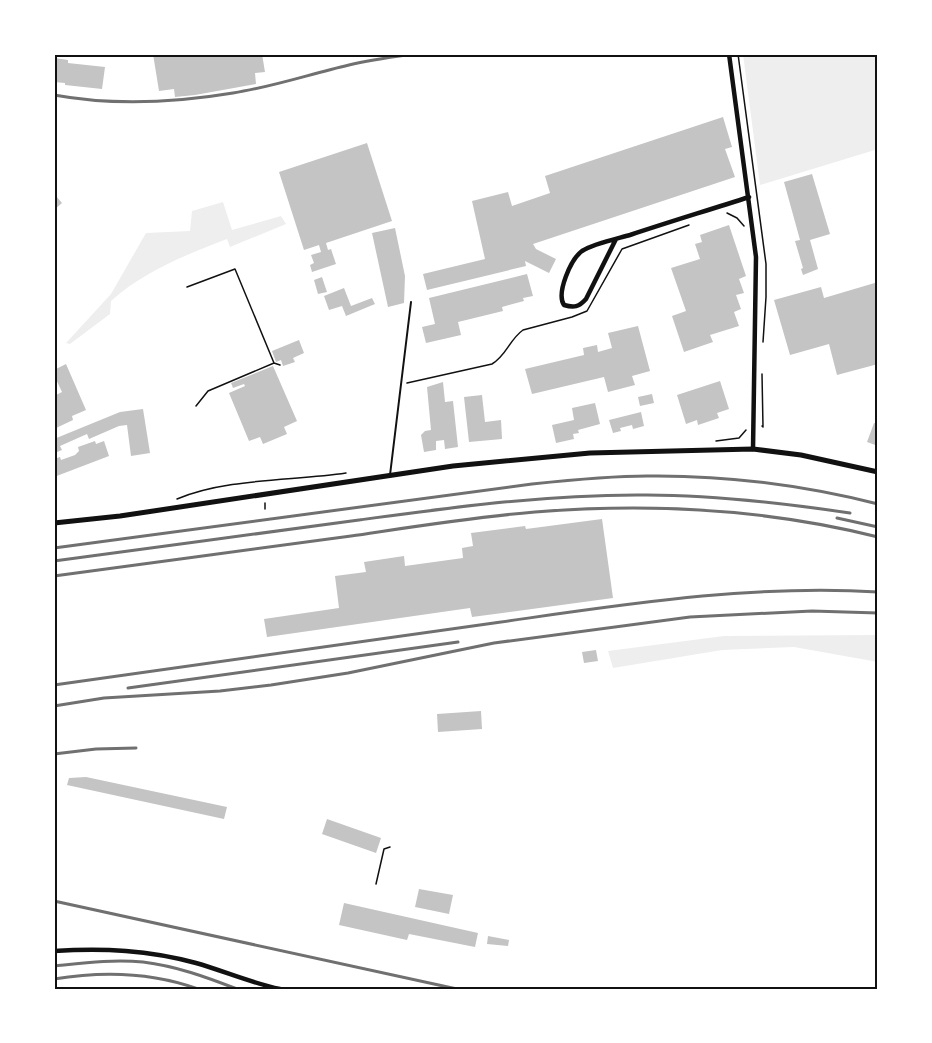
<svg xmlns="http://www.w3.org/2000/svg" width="932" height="1043" font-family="'Fira Sans',sans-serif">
  <rect width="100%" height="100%" fill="#fff"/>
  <path fill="#eee" d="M743 54H878V149L760 185Z
    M223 202 232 230 281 216 286 224 230 247 227 239C186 255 144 271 111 301L110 314 70 344 66 343 111 294 146 233 190 231 192 211Z
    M878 635V662L794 647 722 650 613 668 608 651 724 636Z"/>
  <path fill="#c4c4c4" d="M153 54H262L265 72 255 73 256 84 195 95 175 97 174 89 159 91Z
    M54 58 68 60V63L105 67 102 89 65 85V83L54 82Z
    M723 117 732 147 725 149 735 177 533 244 536 249 556 259 549 273 525 261 526 266 427 290 423 274 485 259 472 201 508 192 512 206 550 193 545 176Z
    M367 143 392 221 326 243 328 250 331 249 336 264 312 272 310 265 314 263 311 255 321 252 319 245 304 250 279 172Z
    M812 174 830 234 810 240 818 269 803 275 801 269 803 268 795 241 800 240 784 182Z
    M56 196 62 203 54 210V198Z
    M729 225 746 276 739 279 744 293 736 295 741 309 734 312 739 326 710 335 713 342 684 352 672 316 686 311 671 268 700 259 695 244 702 242 700 235Z
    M395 228 405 276 404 303 388 307 372 233Z
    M527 274 533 296 523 298 524 301 502 307 503 311 458 322 461 335 426 343 422 327 435 324 429 298Z
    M322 277 327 292 318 294 314 280Z
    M878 282V364L837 375 829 344 790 355 774 300 821 287 824 298Z
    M344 288 351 306 372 298 375 304 346 316 342 306 329 310 324 296Z
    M638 326 650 371 632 376 635 385 608 392 604 377 532 394 525 369 584 355 583 348 597 345 598 352 612 348 608 333Z
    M299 340 304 353 293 358 295 362 283 366 281 360 276 362 272 351Z
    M66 364 86 410 72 416 73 420 54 429V396L62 392 54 375V370Z
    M273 366 297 421 284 427 287 434 263 444 260 437 249 441 229 393 245 386 244 384 233 388 231 383Z
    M720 381 729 409 717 413 719 418 698 425 697 420 686 424 677 395Z
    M443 382 445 402 453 401 458 447 445 449 444 440 436 441V450L424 452 421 435 425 431 431 430 427 387Z
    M652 394 654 403 640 406 638 397Z
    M482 395 485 422 501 420 502 439 469 442 464 397Z
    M595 403 600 424 578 430 579 433 573 434 574 439 556 443 552 425 574 420 572 408Z
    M143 409 150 453 131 456 127 425 119 426 89 439 87 434 60 446 62 450 57 452 54 439 120 412Z
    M641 412 644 426 633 429 632 425 620 428 621 431 613 433 609 420Z
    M874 423 878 424V446L867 442Z
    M95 441 96 444 104 441 109 456 54 477V459L60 457 61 460 75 455 79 451 78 447Z
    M602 519 613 598 472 617 470 608 267 637 264 619 339 608 335 576 366 572 364 562 404 556 405 566 463 558 462 548 473 546 471 533 525 526 526 529Z
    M596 650 598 661 584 663 582 652Z
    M481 711 482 729 438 732 437 714Z
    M86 777 227 807 224 819 67 785 69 778Z
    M327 819 381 838 376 853 322 834Z
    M419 889 453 895 449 914 415 907Z
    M344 903 478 933 475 947 409 934 407 940 339 925Z
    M488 936 509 940 508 946 487 944Z"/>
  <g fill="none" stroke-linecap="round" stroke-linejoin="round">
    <path stroke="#111" stroke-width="1.5" d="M738 54 766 264V297L763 342
      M727 213 737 218 744 226
      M187 287 235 269 274 363
      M407 383 492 364C507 355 509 340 523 330L572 317 587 311 622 249 689 225
      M196 406 208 391 274 363 280 365
      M762 426 763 427 762 374
      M716 441 739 438 746 430
      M177 499C227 478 293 481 346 473
      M265 509V503
      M376 884 384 849 390 847"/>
    <path stroke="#111" stroke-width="2" d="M390 475 411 302"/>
    <path stroke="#111" stroke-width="4.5" d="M729 54 756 257 753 449
      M616 239 586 299C579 307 574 308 564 305 556 293 571 259 582 251 593 244 616 239 630 235 669 222 709 210 749 197
      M54 951C104 948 148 950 196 963 224 971 251 983 280 989"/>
    <path stroke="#111" stroke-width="5" d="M54 523 120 516 453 466 590 453 753 449 801 455 878 472"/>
    <path stroke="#707070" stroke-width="3" d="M54 95C114 106 173 103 233 93 272 87 310 74 349 65 370 60 392 57 413 54
      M837 518 878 527
      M54 548 532 484C570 480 608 476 647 476 725 475 802 485 878 504
      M54 561C156 547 257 534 359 520 455 507 550 494 647 495 715 495 782 503 850 513
      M54 576C153 563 252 549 351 536 412 527 474 517 535 512 650 503 767 509 878 537
      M54 685C201 664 348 644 494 623 621 605 749 584 878 592
      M128 688 458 642
      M54 706 104 698 220 691 271 685 348 673 494 643 690 617 812 611 878 613
      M54 754 96 749 136 748
      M54 901 457 989
      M54 966C83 963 113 959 143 962 176 966 206 977 237 989
      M54 979C103 971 151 972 198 989"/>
  </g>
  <rect width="932" height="1043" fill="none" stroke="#ffffff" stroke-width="111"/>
  <rect x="56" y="56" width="820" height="932" fill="none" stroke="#111" stroke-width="2"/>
</svg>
